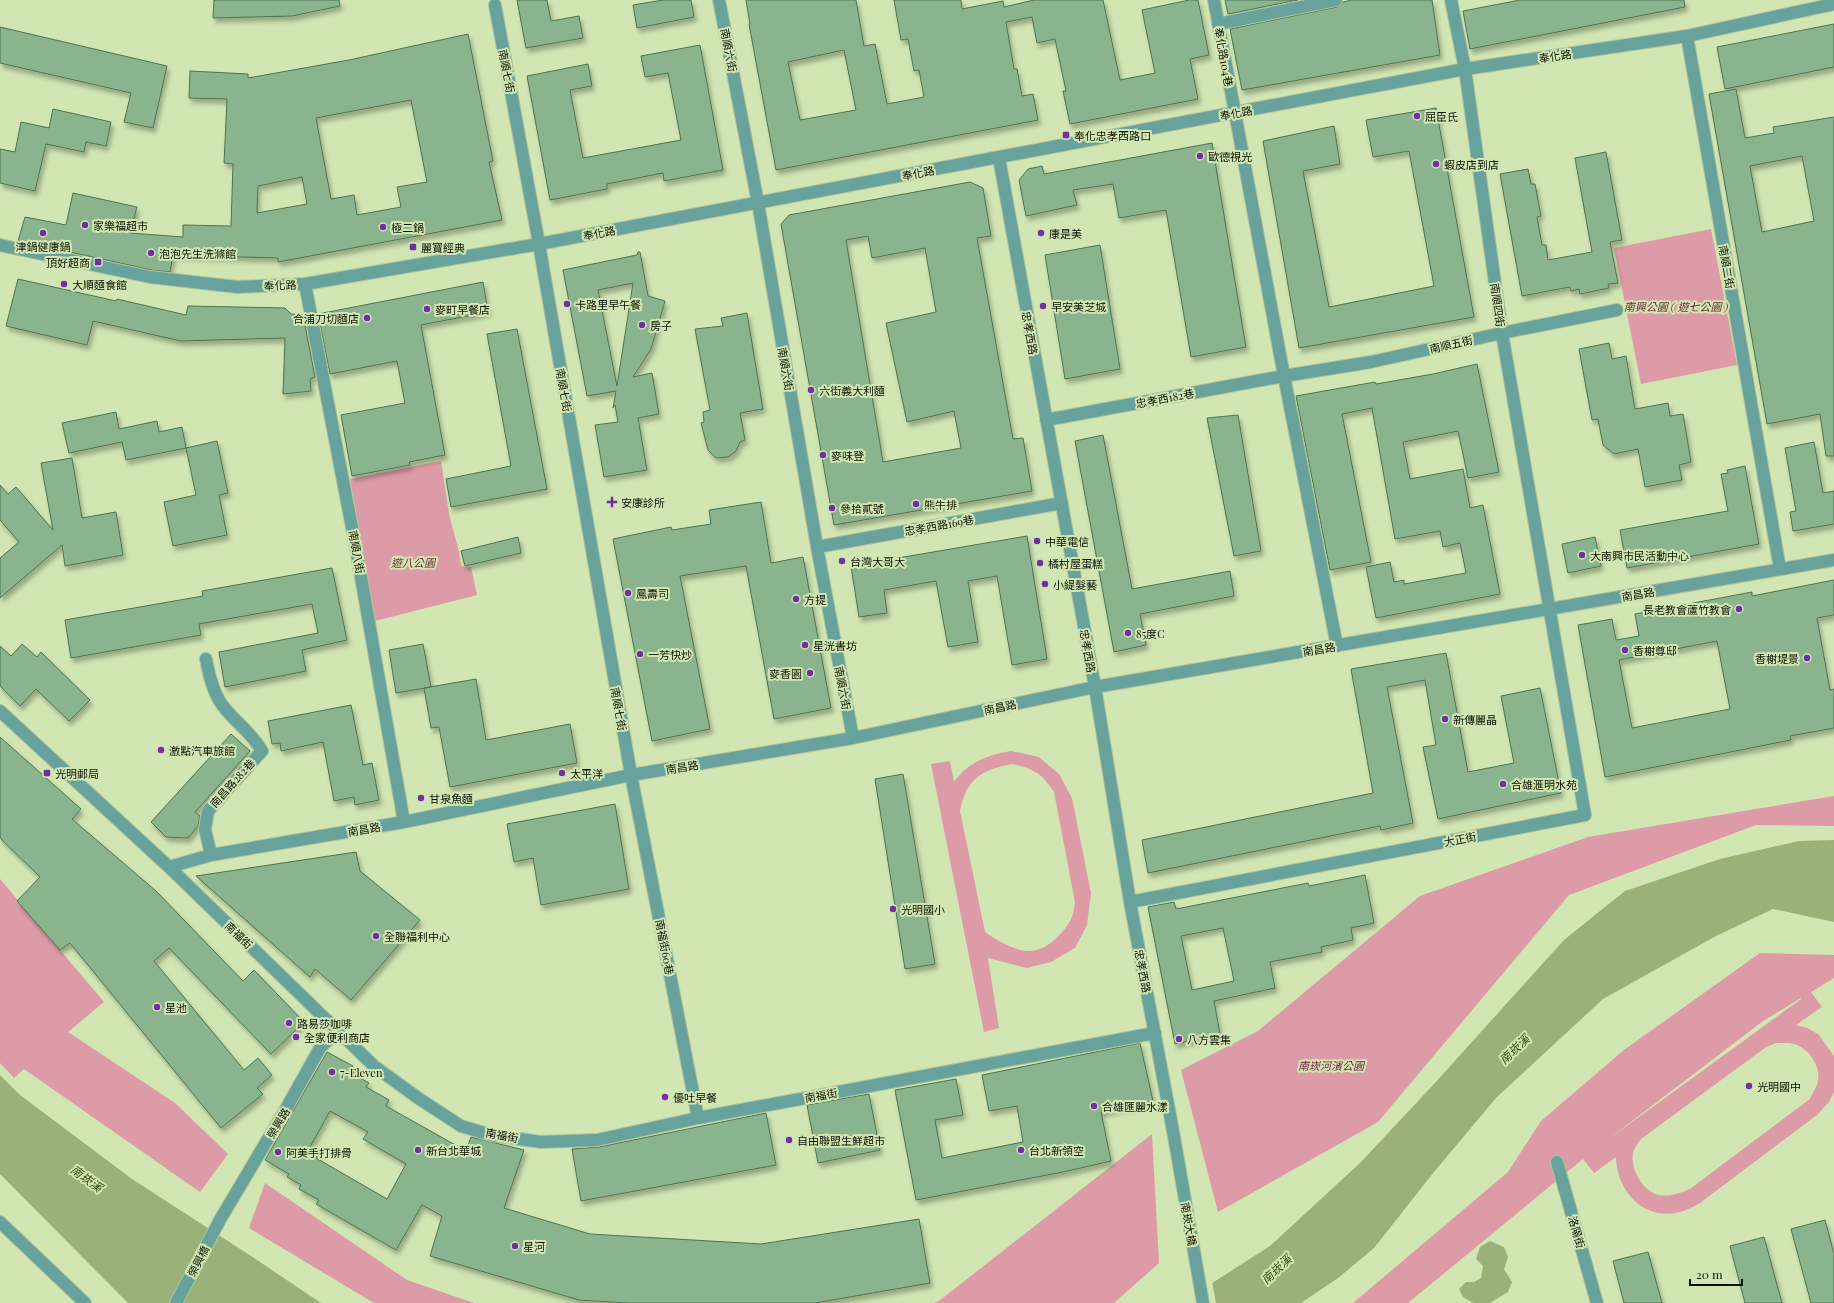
<svg xmlns="http://www.w3.org/2000/svg" width="1834" height="1303" font-family="'Playfair Display','Noto Sans TC',serif">
  <defs>
    <filter id="shadow"><feDropShadow dx="2.5" dy="4.5" stdDeviation="2" flood-color="#0004"/></filter>
  </defs>
  <rect width="100%" height="100%" fill="#d1e6b3"/>
  <path fill="#dc9ba7" fill-rule="evenodd" d="M1711 229 1737 365 1641 384 1614 248Z
    M441 461 449 514 459 552 461 566 471 567 477 595 375 621 350 479Z
    M1011 751 1039 757 1059 774 1072 798 1091 893 1087 925 1075 948 1051 962 1027 968 988 958 999 1028 984 1032 931 764 950 761 954 782C968 762 988 755 1011 751ZM1013 764C1036 770 1041 773 1054 792L1075 902C1074 906 1074 912 1072 917 1066 931 1047 951 1030 951 1017 952 996 940 985 932L960 811C966 779 982 769 1013 764Z
    M1834 796V826L1756 825 1569 895 1378 1122 1218 1212 1181 1070 1258 1031 1420 896 1588 837Z
    M0 879 104 1002 68 1032 175 1103 228 1154 200 1192 24 1069 14 1078 0 1063Z
    M1760 953 1834 955V978L1811 992 1822 1007 1796 1025 1807 1028 1818 1034 1834 1056V1092L1829 1102 1817 1115 1700 1203C1694 1206 1687 1210 1680 1212 1644 1222 1616 1190 1616 1157L1594 1173 1583 1159 1408 1303H1353L1508 1172 1541 1121 1624 1050ZM1801 998V999L1606 1141 1763 1021ZM1776 1043C1785 1043 1794 1042 1801 1047 1813 1054 1822 1071 1817 1085 1815 1089 1812 1094 1810 1099L1690 1189C1680 1193 1670 1197 1659 1195 1643 1192 1630 1169 1633 1153 1634 1148 1638 1143 1641 1139L1766 1047Z
    M1152 1134 1159 1263 1114 1303H934L939 1301Z
    M265 1183 407 1280 474 1303H374L249 1228Z"/>
  <path fill="#9ab179" d="M1834 840V922L1773 909 1716 936 1603 999 1496 1098 1434 1172 1374 1248 1338 1278 1301 1303H1181L1270 1246 1361 1162 1434 1084 1564 940 1625 891 1720 859 1799 841Z
    M0 1075 20 1095 132 1179 251 1256 321 1303H128L0 1174Z
    M1490 1241 1504 1247 1508 1257 1504 1269 1512 1282 1508 1292 1490 1303H1473L1463 1297 1459 1289 1466 1282H1474L1481 1278 1483 1266 1476 1259 1480 1247Z"/>
  <path fill="#d1e6b3" d="M1212 1281 1216 1303H1179L1180 1301Z"/>
  <path fill="#8ab48d" stroke="#4d7450" fill-rule="evenodd" filter="url(#shadow)" d="M214 0H339L340 6 292 16 213 18Z
    M517 0H547L551 21 579 16 583 38 526 48Z
    M663 0H691L694 17 637 28 633 5Z
    M746 0H856L864 46 875 44 887 104 924 97 919 70 914 71 908 39 901 40 894 0H961L962 9 1003 1 1004 7 1034 0H1103L1120 80 1155 73 1142 10 1189 0H1198L1209 55 1190 59 1198 99 1070 124 1063 91H1066L1055 39 1037 43 1032 17 1006 22 1014 69H1017L1022 96 1033 94 1038 120 776 170 749 24H750ZM844 50 856 110 800 120 788 62Z
    M1225 0H1298L1228 14Z
    M1352 0H1432L1440 55 1242 90 1230 29 1337 7 1343 2Z
    M1520 0H1684L1685 7 1470 49 1463 11Z
    M1834 24V67L1725 89 1717 47Z
    M0 27 167 66 153 128 124 122 131 93 0 63Z
    M468 34 493 161 489 162 502 220 278 262V258L173 255 170 272 151 270 61 250V248L18 241 25 217 66 225 73 193 137 207 130 233 183 237V225L231 226 233 164 224 163 227 99 189 98 190 71 248 74V78L349 60ZM411 100 427 182 397 187 401 207 357 215 354 195 331 199 316 118ZM302 177 307 204 257 213 258 186Z
    M700 45 723 170 664 181 663 173 607 184V189L550 200 527 76 588 64 592 86 570 90 583 158 681 140 668 73 645 77 641 56Z
    M1736 89 1745 138 1774 133 1773 127 1834 117V456H1826L1820 414 1767 424 1709 94ZM1802 156 1814 221 1762 232 1750 166Z
    M1436 108 1474 317 1299 348 1263 141 1334 126 1340 164 1303 171 1329 307 1434 286 1409 151 1373 157 1366 120Z
    M53 109 111 122 106 146 86 142 84 152 46 144 35 191 0 183V149L15 152 21 122 49 128Z
    M1212 143 1246 347 1191 357 1166 210 1119 218 1113 184 1073 190 1077 205 1026 216 1019 180 1028 169 1042 166 1044 174Z
    M1606 152 1622 240 1610 242 1618 283 1608 284 1609 288 1580 294 1579 289 1571 291 1570 287 1522 296 1500 174 1528 169 1531 184H1535L1541 216 1537 217 1542 245H1546L1548 260 1592 252 1575 158Z
    M970 182 983 188 991 236 977 238 1013 439 1023 438 1032 491 834 525 781 224 789 215ZM868 236 872 258 925 248 936 312 886 323 907 422 954 411 961 448 883 462 846 240Z
    M1100 245 1120 369 1065 379 1045 255Z
    M638 252H640L648 296 665 301 651 349 633 377 652 373 659 414 638 418 647 470 604 477 595 425 618 422 615 405 613 408 616 391 587 396 563 270 637 255ZM633 283 617 386 598 290Z
    M18 279 116 301 117 299 186 315 188 306 285 308 291 314 303 315 315 377 310 379 311 391 283 394 285 338 181 341 93 321 87 345 6 326Z
    M483 282 488 312 421 325 445 455 409 462 410 465 352 476 341 415 405 403 397 361 330 374 318 314Z
    M747 313 763 409 740 413 745 440 740 442 736 451 728 457 716 458 708 450 701 423 704 422 703 412 710 410 695 329 723 326 721 318Z
    M517 329 547 489 451 507 446 479 511 466 487 334Z
    M1609 343 1612 359 1626 356 1635 409 1668 403 1670 416 1683 414 1691 462 1679 465 1682 480 1645 487 1638 449 1614 454 1603 445 1598 419 1592 420 1579 349Z
    M1477 364 1499 472 1468 478 1458 431 1403 442 1410 479 1463 469 1470 508 1483 505 1500 594 1376 618 1366 567 1390 562 1394 582 1404 580V584L1466 573 1460 543 1443 547 1440 531 1395 539 1372 408 1342 414 1371 562 1330 570 1296 396 1375 382 1376 384 1433 374Z
    M116 412 119 429 157 421 159 432 182 427 186 448 126 460 122 442 69 453 62 423Z
    M1238 415 1261 551 1234 556 1207 418Z
    M1103 435 1132 589 1230 571 1234 596 1140 614 1146 645 1114 652 1075 441Z
    M217 441 228 493 219 495 227 535 173 546 164 502 196 495 186 448Z
    M1814 442 1823 493 1834 491V524L1793 531 1790 512 1796 511 1785 448Z
    M72 458 82 518 116 512 123 555 65 566 62 545 0 598V558L19 542 0 520V485L8 494 16 487 53 530 41 463Z
    M1745 466 1759 544 1627 568 1620 530 1728 511 1721 474 1728 473 1727 470Z
    M761 502 771 563 803 557 831 708 774 719 746 566 680 576 710 729 652 741 613 539 671 527 672 530 711 524 709 510Z
    M1027 536 1047 659 1012 665 997 576 968 581 978 642 948 647 936 581 884 590 887 613 859 617 851 566Z
    M518 537 521 553 465 566 461 551Z
    M1595 537 1601 566 1568 573 1562 544Z
    M332 568 347 640 302 650 306 671 225 687 219 652 318 633 312 604 199 624 201 635 71 658 65 620 203 596 202 591Z
    M1834 580V615L1817 618 1830 690 1834 689V728L1790 736 1791 740 1605 777 1578 625 1612 619 1616 640 1639 636 1635 614 1752 592V596ZM1717 641 1730 709 1632 728 1619 660Z
    M22 644 37 657 41 652 90 700 69 721 36 689 20 706 0 686V646L11 656Z
    M423 644 431 687 396 693 389 650Z
    M1446 653 1468 772 1514 763 1501 696 1540 688 1561 793 1438 819 1423 747 1436 745 1425 680 1387 687 1413 823 1381 830 1380 826 1148 873 1142 840 1373 793 1351 669Z
    M476 679 486 740 570 724 577 763 450 787 439 727 431 728 424 688Z
    M351 705 363 765 372 763 379 800 355 805 354 797 334 801 323 742 281 751 280 743 272 744 268 721Z
    M231 734 250 751 195 812 200 816 198 826 188 838 166 837 151 822Z
    M0 737 81 809 72 819 156 891 243 981 254 970 304 1022 271 1054 169 948 154 961 244 1070 258 1058 272 1075 257 1088 263 1094 221 1128 70 943 60 950 17 901 40 877 0 838Z
    M903 774 935 964 905 969 875 779Z
    M615 804 629 889 541 905 533 858 514 862 507 824Z
    M356 852 360 871 420 920 351 1000 315 969 310 977 196 876Z
    M1365 875 1374 923 1351 928 1353 940 1321 947 1322 952 1270 962 1275 988 1214 1001 1220 1034 1175 1044 1148 907 1174 902 1176 909 1308 883 1309 886ZM1223 928 1234 981 1192 990 1181 936Z
    M1140 1043 1153 1101 1101 1112 1111 1161 1063 1172 916 1200 895 1090 956 1079 963 1115 935 1120 942 1158 1023 1142 1017 1106 989 1111 982 1075Z
    M327 1052 353 1066 350 1072 369 1083 366 1087 389 1100 386 1106 466 1151 471 1137 524 1150 504 1208 590 1234 761 1244 919 1219 930 1283 815 1303H627L579 1300 430 1256 442 1216 422 1205 396 1250 316 1204 319 1200 299 1189 301 1185 287 1177 289 1174 265 1160ZM330 1111 368 1132 363 1139 406 1164 387 1199 316 1158 320 1152 310 1147Z
    M869 1094 880 1150 818 1163 807 1105Z
    M766 1113 776 1165 581 1201 572 1149 599 1147Z
    M1825 1220 1834 1254V1303H1811L1791 1229Z
    M1764 1237 1782 1303H1745L1730 1246Z
    M1648 1252 1662 1303H1624L1613 1261Z"/>
  <g fill="none" stroke-linecap="round" stroke-linejoin="round">
    <g stroke="#b2c497" stroke-width="14">
      <path id="street" d="M719 0 758 203 817 547 853 738
        M495 5 539 244 631 775 698 1118
        M1218 24 1336 0
        M1687 36 1780 569
        M999 158 1095 687 1130 902 1173 1131 1203 1303
        M0 245 150 277 237 287 305 284 539 244 1465 69 1687 36 1834 4
        M305 284 355 543 404 822
        M1046 420 1284 376 1214 0
        M817 547 1062 503
        M1337 646 1284 376 1371 362 1502 333 1617 310
        M206 659C209 675 213 693 223 706 235 722 252 733 262 751L208 811 205 829 211 855
        M0 711 169 867 374 1066 418 1098 461 1126 491 1135 541 1142 597 1140 698 1118 1155 1033
        M169 867 211 855 404 822 631 775 853 738 1095 687 1834 560
        M1130 902 1585 815 1502 333 1465 69 1451 0
        M1557 1162 1597 1303
        M0 1222 85 1303
        M176 1303 221 1218 287 1107 320 1048 339 1030"/>
    </g>
    <use href="#street" stroke="#67a39c" stroke-width="12"/>
  </g>
  <g fill="#712fa3" stroke="#d1e6b3" stroke-width="1.5">
    <circle cx="1417" cy="116" r="4"/>
    <rect x="1062" y="131" width="8" height="8" rx="2"/>
    <circle cx="1200" cy="156" r="4"/>
    <circle cx="1436" cy="164" r="4"/>
    <circle cx="85" cy="225" r="4"/>
    <circle cx="383" cy="227" r="4"/>
    <circle cx="43" cy="233" r="4"/>
    <circle cx="1041" cy="233" r="4"/>
    <rect x="409" y="243" width="8" height="8" rx="2"/>
    <circle cx="151" cy="253" r="4"/>
    <rect x="94" y="258" width="8" height="8" rx="2"/>
    <circle cx="64" cy="284" r="4"/>
    <circle cx="567" cy="304" r="4"/>
    <circle cx="1043" cy="306" r="4"/>
    <circle cx="427" cy="309" r="4"/>
    <circle cx="367" cy="318" r="4"/>
    <circle cx="642" cy="325" r="4"/>
    <circle cx="811" cy="390" r="4"/>
    <circle cx="823" cy="455" r="4"/>
    <path d="M610 496h4v4h4v4h-4v4h-4v-4h-4v-4h4z"/>
    <circle cx="916" cy="504" r="4"/>
    <circle cx="832" cy="508" r="4"/>
    <circle cx="1037" cy="541" r="4"/>
    <circle cx="1582" cy="555" r="4"/>
    <circle cx="842" cy="561" r="4"/>
    <circle cx="1040" cy="563" r="4"/>
    <circle cx="1045" cy="584" r="4"/>
    <circle cx="628" cy="593" r="4"/>
    <circle cx="796" cy="599" r="4"/>
    <circle cx="1739" cy="609" r="4"/>
    <circle cx="1128" cy="633" r="4"/>
    <circle cx="805" cy="645" r="4"/>
    <circle cx="1625" cy="650" r="4"/>
    <circle cx="640" cy="654" r="4"/>
    <circle cx="1807" cy="658" r="4"/>
    <circle cx="810" cy="673" r="4"/>
    <circle cx="1445" cy="719" r="4"/>
    <circle cx="161" cy="750" r="4"/>
    <rect x="43" y="769" width="8" height="8" rx="2"/>
    <circle cx="562" cy="773" r="4"/>
    <circle cx="1503" cy="784" r="4"/>
    <circle cx="421" cy="798" r="4"/>
    <circle cx="893" cy="909" r="4"/>
    <circle cx="376" cy="936" r="4"/>
    <circle cx="157" cy="1007" r="4"/>
    <circle cx="289" cy="1023" r="4"/>
    <circle cx="296" cy="1037" r="4"/>
    <circle cx="1179" cy="1039" r="4"/>
    <circle cx="332" cy="1072" r="4"/>
    <circle cx="1749" cy="1086" r="4"/>
    <circle cx="665" cy="1097" r="4"/>
    <circle cx="1094" cy="1106" r="4"/>
    <circle cx="789" cy="1140" r="4"/>
    <circle cx="418" cy="1150" r="4"/>
    <circle cx="1021" cy="1150" r="4"/>
    <circle cx="278" cy="1152" r="4"/>
    <circle cx="515" cy="1246" r="4"/>
  </g>
  <g text-anchor="middle" dominant-baseline="central" stroke-width="4" stroke-linejoin="round" paint-order="stroke">
    <g font-size="11" fill="#0d1303" stroke="#d1e6b3">
      <text transform="translate(729 50) rotate(79)">南順六街</text>
      <text transform="translate(1555 56) rotate(-9)">奉化路</text>
      <text transform="translate(1224 57) rotate(80)">奉化路104巷</text>
      <text transform="translate(507 71) rotate(79)">南順七街</text>
      <text transform="translate(1236 113) rotate(-11)">奉化路</text>
      <text transform="translate(918 173) rotate(-11)">奉化路</text>
      <text transform="translate(599 233) rotate(-11)">奉化路</text>
      <text transform="translate(1727 267) rotate(80)">南順二街</text>
      <text transform="translate(280 285) rotate(-3)">奉化路</text>
      <text transform="translate(1498 305) rotate(82)">南順四街</text>
      <text transform="translate(1030 333) rotate(80)">忠孝西路</text>
      <text transform="translate(1451 344) rotate(-13)">南順五街</text>
      <text transform="translate(786 369) rotate(80)">南順六街</text>
      <text transform="translate(564 390) rotate(80)">南順七街</text>
      <text transform="translate(1165 398) rotate(-11)">忠孝西182巷</text>
      <text transform="translate(939 525) rotate(-10)">忠孝西路169巷</text>
      <text transform="translate(357 552) rotate(80)">南順八街</text>
      <text transform="translate(1638 594) rotate(-10)">南昌路</text>
      <text transform="translate(1319 649) rotate(-10)">南昌路</text>
      <text transform="translate(1088 651) rotate(80)">忠孝西路</text>
      <text transform="translate(843 688) rotate(79)">南順六街</text>
      <text transform="translate(1000 707) rotate(-12)">南昌路</text>
      <text transform="translate(619 709) rotate(80)">南順七街</text>
      <text transform="translate(682 767) rotate(-9)">南昌路</text>
      <text transform="translate(232 783) rotate(-48)">南昌路282巷</text>
      <text transform="translate(364 829) rotate(-10)">南昌路</text>
      <text transform="translate(1460 839) rotate(-11)">大正街</text>
      <text transform="translate(239 935) rotate(44)">南福街</text>
      <text transform="translate(665 947) rotate(79)">南福街60巷</text>
      <text transform="translate(1143 971) rotate(79)">忠孝西路</text>
      <text transform="translate(821 1095) rotate(-10)">南福街</text>
      <text transform="translate(278 1123) rotate(-59)">榮興路</text>
      <text transform="translate(502 1135) rotate(10)">南福街</text>
      <text transform="translate(1189 1224) rotate(80)">南崁大橋</text>
      <text transform="translate(1577 1232) rotate(74)">洛陽街</text>
      <text transform="translate(198 1261) rotate(-62)">榮興橋</text>
    </g>
    <g font-size="11" fill="#0d1303" stroke="#d1e6b3" text-anchor="start">
      <text x="1425" y="116">屈臣氏</text>
      <text x="1074" y="135">奉化忠孝西路口</text>
      <text x="1208" y="156">歐德視光</text>
      <text x="1444" y="164">蝦皮店到店</text>
      <text x="93" y="225">家樂福超市</text>
      <text x="391" y="227">極二鍋</text>
      <text x="1049" y="233">康是美</text>
      <text x="43" y="246" text-anchor="middle">津鍋健康鍋</text>
      <text x="421" y="247">麗寶經典</text>
      <text x="159" y="253">泡泡先生洗滌館</text>
      <text x="90" y="262" text-anchor="end">頂好超商</text>
      <text x="72" y="284">大順麵食館</text>
      <text x="575" y="304">卡路里早午餐</text>
      <text x="1051" y="306">早安美芝城</text>
      <text x="435" y="309">麥町早餐店</text>
      <text x="359" y="318" text-anchor="end">合浦刀切麵店</text>
      <text x="650" y="325">房子</text>
      <text x="819" y="390">六街義大利麵</text>
      <text x="831" y="455">麥味登</text>
      <text x="621" y="502">安康診所</text>
      <text x="924" y="504">熊牛排</text>
      <text x="840" y="508">參拾貳號</text>
      <text x="1045" y="541">中華電信</text>
      <text x="1590" y="555">大南興市民活動中心</text>
      <text x="850" y="561">台灣大哥大</text>
      <text x="1048" y="563">橘村屋蛋糕</text>
      <text x="1053" y="584">小緹髮藝</text>
      <text x="636" y="593">鳳壽司</text>
      <text x="804" y="599">方提</text>
      <text x="1731" y="609" text-anchor="end">長老教會蘆竹教會</text>
      <text x="1136" y="633">85度C</text>
      <text x="813" y="645">星洸書坊</text>
      <text x="1633" y="650">香榭尊邸</text>
      <text x="648" y="654">一芳快炒</text>
      <text x="1799" y="658" text-anchor="end">香榭堤景</text>
      <text x="802" y="673" text-anchor="end">麥香園</text>
      <text x="1453" y="719">新傳麗晶</text>
      <text x="169" y="750">激點汽車旅館</text>
      <text x="55" y="773">光明郵局</text>
      <text x="570" y="773">太平洋</text>
      <text x="1511" y="784">合雄滙明水苑</text>
      <text x="429" y="798">甘泉魚麵</text>
      <text x="901" y="909">光明國小</text>
      <text x="384" y="936">全聯福利中心</text>
      <text x="165" y="1007">星池</text>
      <text x="297" y="1023">路易莎咖啡</text>
      <text x="304" y="1037">全家便利商店</text>
      <text x="1187" y="1039">八方雲集</text>
      <text x="340" y="1072">7-Eleven</text>
      <text x="1757" y="1086">光明國中</text>
      <text x="673" y="1097">優吐早餐</text>
      <text x="1102" y="1106">合雄匯麗水漾</text>
      <text x="797" y="1140">自由聯盟生鮮超市</text>
      <text x="426" y="1150">新台北華城</text>
      <text x="1029" y="1150">台北新領空</text>
      <text x="286" y="1152">阿美手打排骨</text>
      <text x="523" y="1246">星河</text>
    </g>
    <g font-size="11" font-style="italic" fill="#74263c" stroke="#d1e6b3">
      <text x="1676" y="306">南興公園 ( 遊七公園 )</text>
      <text x="413" y="562">遊八公園</text>
      <text x="1331" y="1065">南崁河濱公園</text>
    </g>
    <g font-size="12" font-style="italic" fill="#334707" stroke="#d1e6b3">
      <text transform="translate(1514 1049) rotate(-43)">南崁溪</text>
      <text transform="translate(87 1178) rotate(37)">南崁溪</text>
      <text transform="translate(1276 1269) rotate(-43)">南崁溪</text>
    </g>
  </g>
  <path d="M1690 1279v6h52v-6" fill="none" stroke="#0d1303" stroke-width="2"/>
  <text x="1696" y="1279" font-size="12" fill="#0d1303" stroke="#d1e6b3" stroke-width="3" paint-order="stroke">20 m</text>
</svg>
